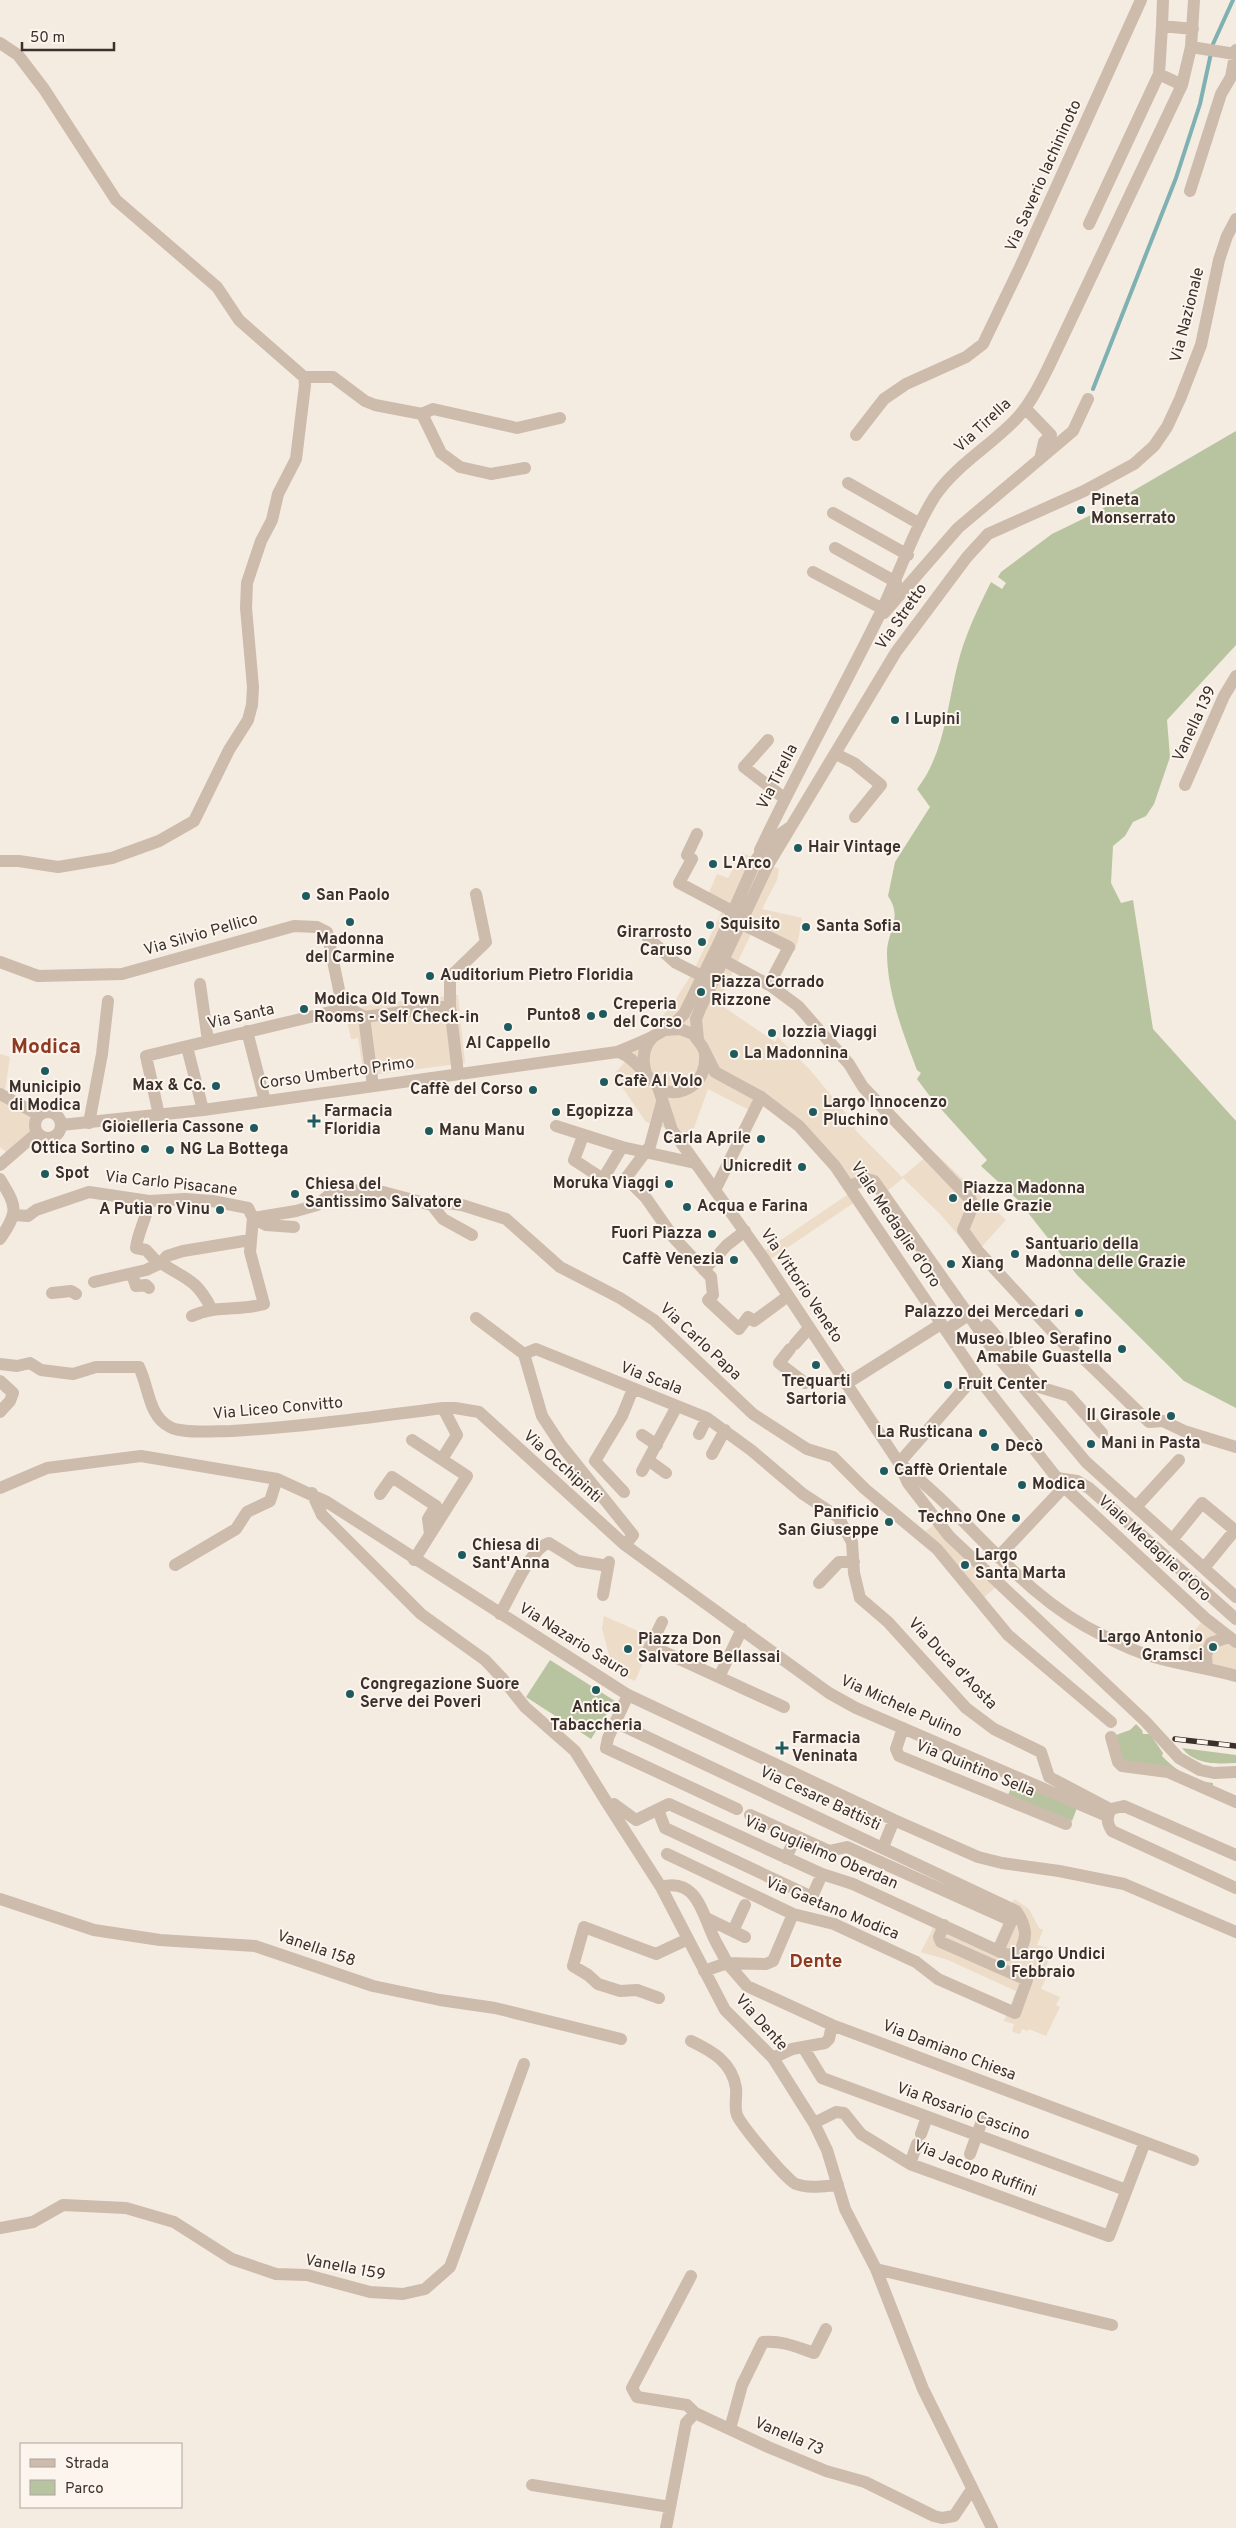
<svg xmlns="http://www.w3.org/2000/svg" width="1236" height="2528" font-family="Overpass,sans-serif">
  <rect width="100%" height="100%" fill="#f4ebe1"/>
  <path fill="#b8c4a0" d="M1236 431V645L1167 720 1170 757 1154 804 1146 816 1133 822 1125 836 1113 846 1111 883 1121 903 1133 900 1153 1029 1236 1121V1408L1184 1381 1077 1275 1018 1200 981 1166 987 1160 932 1099 917 1079 921 1073 917 1070C903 1033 888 995 887 955 886 932 904 919 888 896L895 862 930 807 917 789C945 753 947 705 958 663 965 635 978 608 991 582L1002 589 1006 583 998 577 1001 572 1052 534 1095 513Z
    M550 1660 615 1701 591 1739 526 1697Z
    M1136 1724 1142 1730 1143 1734H1150L1163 1753 1162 1756C1176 1771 1192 1781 1213 1783V1788L1123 1763 1116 1735 1130 1730Z
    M1182 1748 1236 1755V1763C1217 1764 1195 1765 1182 1748Z
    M1014 1781 1077 1808 1072 1821 1008 1795Z"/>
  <path fill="#ecdcc8" d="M742 853 779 869 777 880 762 909 802 918 799 936 795 951 751 934 718 1003 775 1042 778 1037 811 1071 853 1122 856 1131 902 1177 933 1151 1006 1220 975 1254 939 1213 903 1178 884 1194 873 1181 849 1186 762 1097 753 1112 708 1089 691 1136 646 1122 614 1075 674 1002 693 972 724 907 708 895 717 874 728 878Z
    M458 995 465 1063 364 1076 358 1038 351 1039 345 1012 373 1004Z
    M0 1054 10 1057 4 1096 36 1119 35 1128 11 1156 0 1147Z
    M853 1191 858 1200 766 1262 760 1254Z
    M938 1522 999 1584 980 1601 922 1534Z
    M604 1616 654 1638 635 1681 613 1671 602 1628Z
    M1205 1618 1236 1642V1676L1184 1665 1194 1631Z
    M1014 1899 1029 1909 1039 1928 1043 1930 1037 1945 1054 1949 1046 1967 1053 1970 1051 1974 1048 1973 1041 1989 1060 1997 1056 2005 1060 2007 1046 2036 1029 2029 1028 2031 1022 2029 1020 2034 1016 2033 1012 2031 1014 2024 1004 2021 1016 1991 948 1960 921 1952 936 1922 992 1948Z"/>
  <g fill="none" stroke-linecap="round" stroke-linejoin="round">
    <path stroke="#7fb0b2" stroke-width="4" d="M1093 389 1176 178 1200 104 1213 44 1233 0"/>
    <path stroke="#cdbbac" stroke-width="12" d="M1163 0 1162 26 1193 29
      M0 43 18 55 44 89 116 200 217 287 239 320 304 377 305 385 296 459 278 494 272 520 261 541 247 583 246 608 253 687 252 705 248 720 229 750 194 821 159 841 112 858 58 867 19 861H0
      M1191 47 1235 54
      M1159 74 1182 85
      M1190 191 1221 94 1231 77 1236 50
      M1089 224 1159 74 1162 26
      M304 377H333L365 401 375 405 422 414 433 409 517 428 560 418
      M1025 408 1051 435 1044 442 1040 459
      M422 414 441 453 460 467 491 474 525 468
      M856 435 884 399 906 384 966 357 983 344 1021 265 1141 0
      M848 483 920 524
      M833 513 908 555
      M835 548 896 582
      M813 572 883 609
      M884 613 958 528 1073 431 1088 399
      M768 740 744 767 784 798
      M836 754 854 763 881 785 855 817
      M1185 785 1224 696 1236 676
      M697 834 687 855 692 859 679 883 734 912
      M760 850C797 772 839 697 877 620 897 581 912 532 935 496 956 465 992 445 1017 418 1031 403 1040 384 1049 366L1182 85 1191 47 1194 0
      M740 923 789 947 772 979
      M646 933 648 938 676 963 702 976
      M723 960 771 986 798 1006 849 1064 863 1087 971 1200 972 1208 963 1230 978 1251 1065 1345 1081 1356 1149 1422 1163 1421 1184 1431 1236 1447
      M0 962 38 976 122 974 294 926 317 927 327 932 343 1009 349 1008 364 1017 450 1006 458 1074
      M200 984 208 1041
      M450 1006V977L486 942 476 894
      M364 1017 373 1086
      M247 1031 265 1101
      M187 1047 203 1110
      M662 1102 650 1146 626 1178 646 1198 674 1238 711 1277 713 1295 708 1300 739 1329 748 1317 754 1321 788 1296
      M159 1115 146 1056 343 1009
      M89 1123 102 1054 108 1001
      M556 1126 622 1147 695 1163
      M583 1136 574 1160 603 1179 622 1147
      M0 1179C17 1207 19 1211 0 1239
      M849 1186 867 1179 874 1181 999 1358 1086 1462 1236 1597
      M715 1190 761 1097
      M149 1201C147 1218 138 1231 136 1248L146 1250 159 1264
      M432 1205 443 1219 472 1235
      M14 1215 28 1216 36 1210 89 1192 149 1201 185 1199 212 1201 248 1208 253 1218 296 1211 317 1205 329 1195 350 1190 383 1192 432 1205 441 1202 462 1205 506 1219 560 1267 620 1298 654 1320 753 1414 807 1449 833 1457 865 1489 937 1549 1008 1635 1111 1722
      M161 1263C187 1280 196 1279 211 1308
      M704 1270 727 1245 745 1231
      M132 1274 136 1286 146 1285 149 1288
      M94 1282 146 1270 161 1263 167 1256 183 1251 250 1240
      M52 1293 71 1291 76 1294
      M192 1316C215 1305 240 1311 264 1304L250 1252 253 1218 266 1225 294 1227
      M476 1318 524 1354
      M946 1330 968 1315
      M979 1331 987 1325 1039 1387 1069 1396 1102 1433
      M795 1344 809 1328
      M790 1349 779 1363 805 1383
      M524 1354 536 1349 707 1418 751 1450 803 1494 838 1517 852 1542 854 1573 860 1598 888 1622 966 1708 994 1729 1041 1752 1049 1777 1110 1809
      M524 1354 542 1416 561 1445 633 1535 625 1545
      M0 1364 17 1366 30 1363 41 1370 73 1374 96 1367H139C149 1387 148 1416 170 1427 183 1434 215 1431 231 1431 302 1427 372 1417 443 1408H455L479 1412 625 1545 829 1693 856 1708 1107 1816
      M976 1375 899 1463 908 1483 949 1536 1145 1721 1179 1758 1200 1770 1214 1773 1236 1772
      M0 1381 13 1393 10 1401 0 1412
      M846 1384 941 1324
      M699 1434 707 1418
      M642 1435 657 1445
      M412 1440 467 1476 414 1560
      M712 1454 725 1430
      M442 1459 457 1435 443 1408
      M648 1460 666 1473
      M642 1471 677 1406
      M1057 1478 1077 1481 1089 1488 1236 1619
      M0 1488 47 1468 141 1456 277 1479 327 1502 628 1695 894 1820 978 1857 1002 1863 1059 1871 1124 1884 1236 1932
      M624 1492 595 1461 622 1416 633 1389
      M312 1493 322 1515 421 1614 485 1660 502 1678 525 1707 575 1751 609 1806
      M380 1494 392 1477 436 1506 428 1519 430 1534
      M1136 1507 1179 1460
      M1172 1540 1202 1503 1236 1531
      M998 1557 1064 1487
      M175 1565 236 1529 247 1512 270 1501 277 1479
      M1204 1568 1235 1530
      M819 1583 839 1562H854
      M603 1595 609 1562
      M500 1614C511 1596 530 1548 549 1543L578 1561 608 1566
      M651 1646 784 1707
      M648 1651 662 1622
      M719 1677 742 1629
      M628 1695 608 1738 606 1748 737 1809
      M615 1722 1016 1911C1026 1925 1029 1938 1018 1953L1007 1955 853 1884 822 1874 669 1804 636 1820 614 1804 609 1806 661 1887 725 2010 773 2058 814 2123 827 2150 845 2209 876 2269 923 2389 992 2528
      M903 1728 896 1749 899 1756 1066 1824
      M1111 1737 1118 1762 1122 1766 1168 1772 1236 1802
      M658 1810 665 1828 812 1897 822 1874
      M750 1815 829 1851 847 1847 1012 1921
      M883 1847 894 1820
      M667 1854 793 1914 834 1924 916 1962 938 1979 1015 2013 1027 1980 941 1942 939 1937 944 1925
      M1236 1855 1124 1806 1111 1809C1106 1818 1107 1823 1112 1831L1236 1888
      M786 1858 796 1836
      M661 1887C696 1877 702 1912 713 1936 717 1945 723 1954 727 1963L766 1964 773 1961 793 1914
      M0 1899 94 1930 160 1940 255 1946 373 1986 440 2000 495 2008 621 2039
      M706 1918 745 1937
      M733 1931 745 1905
      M998 1951 1014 1915
      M704 1971 727 1963 747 1986 832 2025 1193 2160
      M659 1998 637 1990 620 1991 598 1984 588 1975 573 1966 584 1927 656 1954 688 1939
      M691 2041C712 2051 732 2062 736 2088 737 2096 734 2107 737 2115 741 2125 788 2182 796 2184 809 2189 824 2186 838 2185
      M803 2047 822 2078 1126 2190
      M773 2058 792 2049 825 2043 829 2039 832 2025
      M814 2123 836 2112 844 2113 861 2134 910 2164 1109 2236 1145 2142
      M921 2134 927 2117
      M970 2154 982 2121
      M910 2164 917 2144
      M0 2228 33 2222 63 2205 126 2208 174 2222 232 2259 276 2274 307 2275 370 2292 403 2294 425 2289 450 2267 524 2064
      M876 2269 1112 2325
      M691 2276 632 2388 637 2397 687 2405 695 2413
      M730 2429 742 2385 763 2342C781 2340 797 2347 814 2353L826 2329
      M532 2485 670 2507
      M666 2528 686 2423 695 2413 768 2447 826 2471 865 2482 934 2516 942 2518 954 2516 972 2489"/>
    <path stroke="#cdbbac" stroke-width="12" d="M665 1030 680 1029 693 1034 702 1046 715 1072 761 1097 799 1126 835 1166 976 1375 1064 1487 1205 1618 1236 1642
      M698 1039 696 1019 700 1009 768 865 896 652 967 557 988 534 1084 491 1134 464 1154 446 1167 427 1180 399 1201 345 1219 260 1227 236 1236 219
      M617 1052C645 1058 656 1110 692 1086 703 1078 706 1067 705 1054
      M646 1074C642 1060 642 1047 653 1037
      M658 1087 672 1130 762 1256 899 1463C970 1517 1020 1596 1102 1635 1119 1644 1136 1652 1154 1657 1181 1665 1209 1668 1236 1676
      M0 1094 39 1115
      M35 1125a13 13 0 1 1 26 0a13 13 0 1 1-26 0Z
      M61 1125 203 1110 617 1052C641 1042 667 1033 684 1014L720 941 756 860 768 843 789 828
      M0 1165 37 1133
      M1207 1668 1206 1655 1211 1643 1229 1637"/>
    <g stroke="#3b302b" stroke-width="5.5">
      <path id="rail" d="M1175 1739 1236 1746"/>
    </g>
    <use href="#rail" stroke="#fbf5ee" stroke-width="4" stroke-dasharray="11" stroke-linecap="butt"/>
  </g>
  <g fill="#1f5a5e" stroke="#fbf5ee" stroke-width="2">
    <circle cx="1081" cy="510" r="5"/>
    <circle cx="895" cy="720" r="5"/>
    <circle cx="798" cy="848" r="5"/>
    <circle cx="713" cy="864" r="5"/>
    <circle cx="306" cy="896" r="5"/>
    <circle cx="350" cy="922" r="5"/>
    <circle cx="710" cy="925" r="5"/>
    <circle cx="806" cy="927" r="5"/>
    <circle cx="702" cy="942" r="5"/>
    <circle cx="430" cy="976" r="5"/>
    <circle cx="701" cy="992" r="5"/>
    <circle cx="304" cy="1009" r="5"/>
    <circle cx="603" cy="1014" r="5"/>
    <circle cx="591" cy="1016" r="5"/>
    <circle cx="508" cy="1027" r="5"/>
    <circle cx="772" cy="1033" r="5"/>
    <circle cx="734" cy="1054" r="5"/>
    <circle cx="45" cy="1071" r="5"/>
    <circle cx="604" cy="1082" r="5"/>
    <circle cx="216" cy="1086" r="5"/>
    <circle cx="533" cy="1090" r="5"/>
    <circle cx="556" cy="1112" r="5"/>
    <circle cx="813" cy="1112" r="5"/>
    <path d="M311.5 1113.5h5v5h5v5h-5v5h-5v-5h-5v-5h5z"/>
    <circle cx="254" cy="1128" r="5"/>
    <circle cx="429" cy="1131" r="5"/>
    <circle cx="761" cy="1139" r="5"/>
    <circle cx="145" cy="1149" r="5"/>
    <circle cx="170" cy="1150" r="5"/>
    <circle cx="802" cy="1167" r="5"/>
    <circle cx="45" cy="1174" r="5"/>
    <circle cx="669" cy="1184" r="5"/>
    <circle cx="295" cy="1194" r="5"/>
    <circle cx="953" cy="1198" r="5"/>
    <circle cx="687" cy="1207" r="5"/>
    <circle cx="220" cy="1210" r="5"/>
    <circle cx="712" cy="1234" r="5"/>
    <circle cx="1015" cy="1254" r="5"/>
    <circle cx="734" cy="1260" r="5"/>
    <circle cx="951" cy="1264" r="5"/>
    <circle cx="1079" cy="1313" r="5"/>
    <circle cx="1122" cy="1349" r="5"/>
    <circle cx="816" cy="1365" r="5"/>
    <circle cx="948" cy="1385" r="5"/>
    <circle cx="1171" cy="1416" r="5"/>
    <circle cx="983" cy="1433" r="5"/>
    <circle cx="1091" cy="1444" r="5"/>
    <circle cx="995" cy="1447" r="5"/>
    <circle cx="884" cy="1471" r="5"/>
    <circle cx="1022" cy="1485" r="5"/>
    <circle cx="1016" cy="1518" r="5"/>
    <circle cx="889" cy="1522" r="5"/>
    <circle cx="462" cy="1555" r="5"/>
    <circle cx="965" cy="1565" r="5"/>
    <circle cx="1213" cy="1647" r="5"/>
    <circle cx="628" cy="1649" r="5"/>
    <circle cx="596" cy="1690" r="5"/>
    <circle cx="350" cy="1694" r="5"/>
    <path d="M779.5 1740.5h5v5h5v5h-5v5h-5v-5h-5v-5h5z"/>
    <circle cx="1001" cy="1964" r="5"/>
  </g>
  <g text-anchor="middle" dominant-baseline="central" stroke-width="4" stroke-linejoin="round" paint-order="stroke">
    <g font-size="16" fill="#3b302b" stroke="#fbf5ee">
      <text transform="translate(1044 176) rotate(-66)">Via Saverio Iachininoto</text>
      <text transform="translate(1188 315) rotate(-76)">Via Nazionale</text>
      <text transform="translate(983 426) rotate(-43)">Via Tirella</text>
      <text transform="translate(902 617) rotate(-55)">Via Stretto</text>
      <text transform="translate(1195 724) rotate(-65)">Vanella 139</text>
      <text transform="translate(778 777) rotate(-63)">Via Tirella</text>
      <text transform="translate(201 935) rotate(-16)">Via Silvio Pellico</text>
      <text transform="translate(241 1017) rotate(-13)">Via Santa</text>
      <text transform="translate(337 1074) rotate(-8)">Corso Umberto Primo</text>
      <text transform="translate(171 1184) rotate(6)">Via Carlo Pisacane</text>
      <text transform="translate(895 1225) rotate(56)">Viale Medaglie d'Oro</text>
      <text transform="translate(801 1286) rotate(56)">Via Vittorio Veneto</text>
      <text transform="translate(700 1342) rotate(43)">Via Carlo Papa</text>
      <text transform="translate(651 1379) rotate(21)">Via Scala</text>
      <text transform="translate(278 1409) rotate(-5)">Via Liceo Convitto</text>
      <text transform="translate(562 1467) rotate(42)">Via Occhipinti</text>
      <text transform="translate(1154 1549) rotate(43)">Viale Medaglie d'Oro</text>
      <text transform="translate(574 1641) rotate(32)">Via Nazario Sauro</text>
      <text transform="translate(952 1664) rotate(46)">Via Duca d'Aosta</text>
      <text transform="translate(901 1707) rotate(24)">Via Michele Pulino</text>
      <text transform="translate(975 1769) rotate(22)">Via Quintino Sella</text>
      <text transform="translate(820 1799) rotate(25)">Via Cesare Battisti</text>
      <text transform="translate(821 1853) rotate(23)">Via Guglielmo Oberdan</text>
      <text transform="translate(832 1909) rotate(22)">Via Gaetano Modica</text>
      <text transform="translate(316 1949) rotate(19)">Vanella 158</text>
      <text transform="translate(761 2023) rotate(48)">Via Dente</text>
      <text transform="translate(949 2051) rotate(21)">Via Damiano Chiesa</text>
      <text transform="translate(963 2112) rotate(20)">Via Rosario Cascino</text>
      <text transform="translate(975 2169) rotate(21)">Via Jacopo Ruffini</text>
      <text transform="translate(345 2268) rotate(11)">Vanella 159</text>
      <text transform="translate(789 2437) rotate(23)">Vanella 73</text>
    </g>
    <g font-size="16" font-weight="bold" fill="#3b302b" stroke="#fbf5ee" text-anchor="start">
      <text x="1091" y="501">Pineta<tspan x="1091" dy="18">Monserrato</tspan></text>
      <text x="905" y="720">I Lupini</text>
      <text x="808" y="848">Hair Vintage</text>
      <text x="723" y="864">L'Arco</text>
      <text x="316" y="896">San Paolo</text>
      <text x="720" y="925">Squisito</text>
      <text x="816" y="927">Santa Sofia</text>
      <text x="692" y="933" text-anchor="end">Girarrosto<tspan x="692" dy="18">Caruso</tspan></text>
      <text x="350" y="940" text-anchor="middle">Madonna<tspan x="350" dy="18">del Carmine</tspan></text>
      <text x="440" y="976">Auditorium Pietro Floridia</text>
      <text x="711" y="983">Piazza Corrado<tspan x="711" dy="18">Rizzone</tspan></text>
      <text x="314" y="1000">Modica Old Town<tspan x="314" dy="18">Rooms - Self Check-in</tspan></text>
      <text x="613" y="1005">Creperia<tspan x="613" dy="18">del Corso</tspan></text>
      <text x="581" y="1016" text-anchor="end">Punto8</text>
      <text x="782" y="1033">Iozzia Viaggi</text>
      <text x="508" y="1044" text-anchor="middle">Al Cappello</text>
      <text x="744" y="1054">La Madonnina</text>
      <text x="614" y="1082">Cafè Al Volo</text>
      <text x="206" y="1086" text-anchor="end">Max &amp; Co.</text>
      <text x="45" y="1088" text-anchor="middle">Municipio<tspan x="45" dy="18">di Modica</tspan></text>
      <text x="523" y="1090" text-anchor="end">Caffè del Corso</text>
      <text x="823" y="1103">Largo Innocenzo<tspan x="823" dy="18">Pluchino</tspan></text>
      <text x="324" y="1112">Farmacia<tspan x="324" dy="18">Floridia</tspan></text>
      <text x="566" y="1112">Egopizza</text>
      <text x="244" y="1128" text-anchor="end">Gioielleria Cassone</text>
      <text x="439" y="1131">Manu Manu</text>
      <text x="751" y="1139" text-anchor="end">Carla Aprile</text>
      <text x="135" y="1149" text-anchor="end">Ottica Sortino</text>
      <text x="180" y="1150">NG La Bottega</text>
      <text x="792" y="1167" text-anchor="end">Unicredit</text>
      <text x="55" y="1174">Spot</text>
      <text x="659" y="1184" text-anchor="end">Moruka Viaggi</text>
      <text x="305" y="1185">Chiesa del<tspan x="305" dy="18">Santissimo Salvatore</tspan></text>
      <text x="963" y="1189">Piazza Madonna<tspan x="963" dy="18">delle Grazie</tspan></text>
      <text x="697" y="1207">Acqua e Farina</text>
      <text x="210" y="1210" text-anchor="end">A Putia ro Vinu</text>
      <text x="702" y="1234" text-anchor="end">Fuori Piazza</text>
      <text x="1025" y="1245">Santuario della<tspan x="1025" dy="18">Madonna delle Grazie</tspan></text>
      <text x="724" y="1260" text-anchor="end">Caffè Venezia</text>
      <text x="961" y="1264">Xiang</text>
      <text x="1069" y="1313" text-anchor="end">Palazzo dei Mercedari</text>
      <text x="1112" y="1340" text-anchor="end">Museo Ibleo Serafino<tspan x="1112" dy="18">Amabile Guastella</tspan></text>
      <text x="816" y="1382" text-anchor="middle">Trequarti<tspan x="816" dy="18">Sartoria</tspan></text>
      <text x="958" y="1385">Fruit Center</text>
      <text x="1161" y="1416" text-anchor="end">Il Girasole</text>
      <text x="973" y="1433" text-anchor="end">La Rusticana</text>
      <text x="1101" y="1444">Mani in Pasta</text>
      <text x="1005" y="1447">Decò</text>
      <text x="894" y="1471">Caffè Orientale</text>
      <text x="1032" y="1485">Modica</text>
      <text x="879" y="1513" text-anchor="end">Panificio<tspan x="879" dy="18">San Giuseppe</tspan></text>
      <text x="1006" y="1518" text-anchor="end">Techno One</text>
      <text x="472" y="1546">Chiesa di<tspan x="472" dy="18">Sant'Anna</tspan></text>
      <text x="975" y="1556">Largo<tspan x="975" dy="18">Santa Marta</tspan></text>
      <text x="1203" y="1638" text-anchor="end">Largo Antonio<tspan x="1203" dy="18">Gramsci</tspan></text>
      <text x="638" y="1640">Piazza Don<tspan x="638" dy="18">Salvatore Bellassai</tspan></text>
      <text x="360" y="1685">Congregazione Suore<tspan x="360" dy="18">Serve dei Poveri</tspan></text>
      <text x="596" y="1708" text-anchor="middle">Antica<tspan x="596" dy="18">Tabaccheria</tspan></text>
      <text x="792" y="1739">Farmacia<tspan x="792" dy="18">Veninata</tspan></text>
      <text x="1011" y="1955">Largo Undici<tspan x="1011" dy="18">Febbraio</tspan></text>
    </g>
    <g font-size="19" font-weight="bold" fill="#8c3b22" stroke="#fbf5ee">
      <text x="816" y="1962">Dente</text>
    </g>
    <g font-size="21" font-weight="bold" fill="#8c3b22" stroke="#fbf5ee">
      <text x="46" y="1047">Modica</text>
    </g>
  </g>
  <rect x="20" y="2443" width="162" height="65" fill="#fbf5ee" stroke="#aea6a0"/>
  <rect x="30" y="2459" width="25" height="8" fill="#cdbbac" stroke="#aea6a0"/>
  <text x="65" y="2468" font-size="15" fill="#3b302b">Strada</text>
  <rect x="30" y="2480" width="25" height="15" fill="#b8c4a0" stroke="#aea6a0"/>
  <text x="65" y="2493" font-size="15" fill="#3b302b">Parco</text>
  <path d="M22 42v8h92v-8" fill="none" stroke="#3b302b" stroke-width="2.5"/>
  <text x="30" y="42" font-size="15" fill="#3b302b" stroke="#fbf5ee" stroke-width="4" paint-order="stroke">50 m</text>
</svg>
